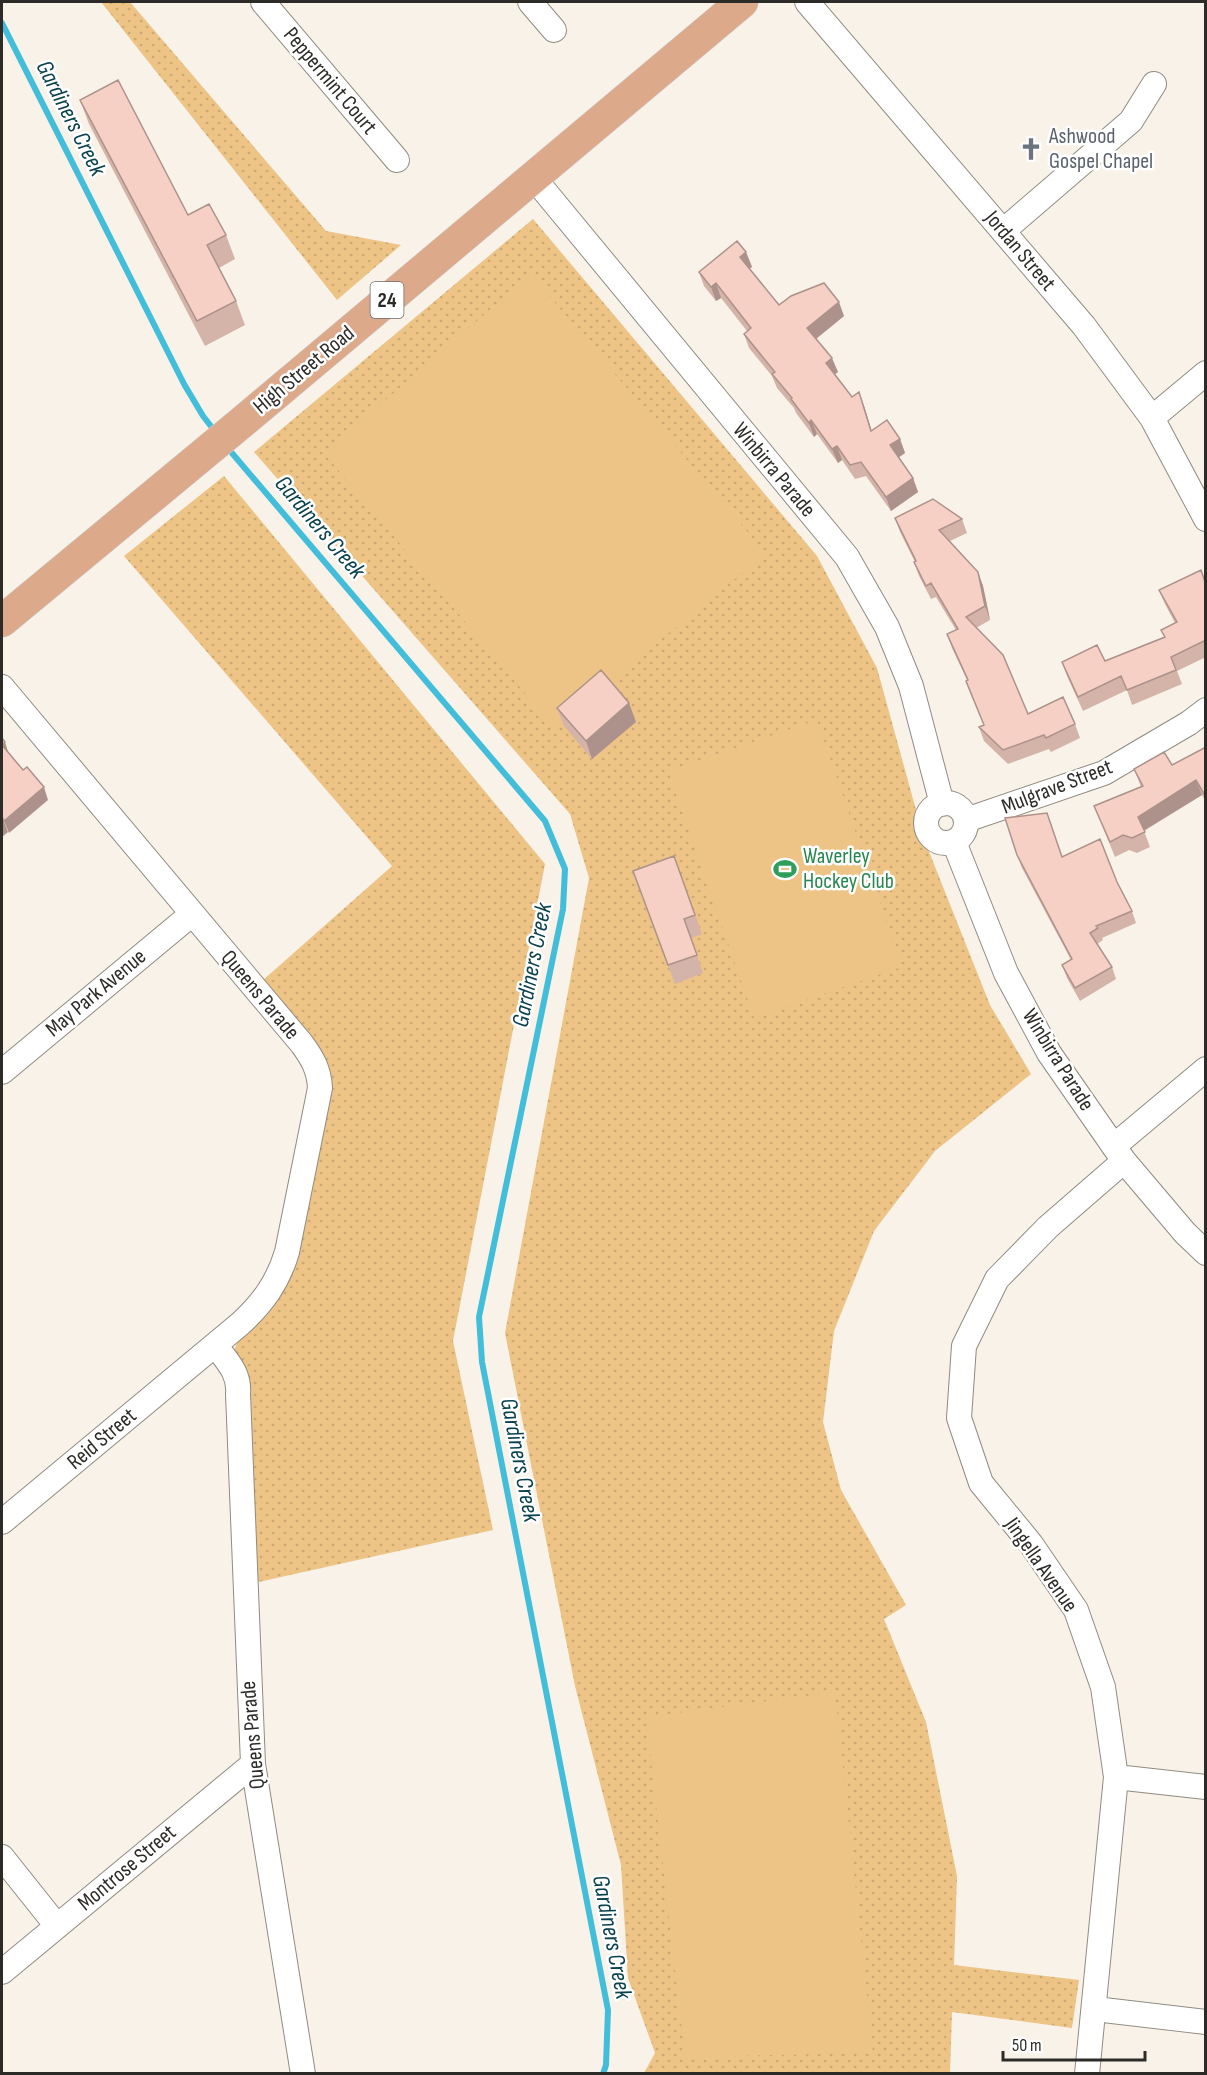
<svg xmlns="http://www.w3.org/2000/svg" width="1207" height="2075" font-family="'Sofia Sans Condensed',sans-serif">
  <defs>
    <pattern id="grass-dots" width="8" height="8" patternUnits="userSpaceOnUse" patternTransform="scale(1.5)"><rect width="8" height="8" fill="#edc485"/><path d="M2 2h.1M6 6h.1" fill="none" stroke="#cca973" stroke-width="1.8" stroke-linecap="round"/></pattern>
  </defs>
  <rect width="100%" height="100%" fill="#f8f2e9"/>
  <path fill="url(#grass-dots)" d="M101 2H130L326 231 401 245 337 300Z
    M533 219 817 556 877 668 924 839 990 1005 1031 1074 935 1151 874 1231 834 1331 823 1422 841 1490 906 1605 884 1619 926 1722 957 1876 954 1965 1079 1980 1072 2028 952 2012 950 2073H644L655 2053 628 1978 621 1865 575 1686 505 1333 589 878 570 814 254 452Z
    M224 476 545 864 453 1341 493 1530 254 1583 233 1352 239 1339 256 1324 329 1100 262 981 392 866 124 556Z"/>
  <path fill="#edc485" d="M531 274 766 554 553 727 324 453Z
    M817 720 902 967 754 1018 668 771Z
    M835 1692 873 2053 685 2057 646 1717Z"/>
  <g fill="none" stroke-linecap="round" stroke-linejoin="round">
    <path stroke="#42bdda" stroke-width="6" d="M2 23 184 384 203 416 217 434
      M226 446 545 821 565 869 563 909 479 1317 482 1362 608 2010 606 2065 603 2074"/>
    <g stroke="#908b82" stroke-width="26">
      <path id="minor" d="M263 2 397 160
        M530 2 554 30
        M807 2 1084 326 1152 418 1206 519
        M533 177 847 557 887 627 911 686 942 804
        M1003 231 1131 121 1154 84
        M1152 418 1206 373
        M2 687 302 1044C313 1059 319 1070 320 1088L287 1252C278 1282 263 1303 240 1324L2 1522
        M926 823a20 20 0 1 1 40 0a20 20 0 1 1-40 0Z
        M966 820 1104 773 1189 723 1206 710
        M954 842 1006 973 1049 1053 1124 1161 1185 1233 1206 1253
        M2 1072 192 914
        M1114 1146 1206 1069
        M215 1345C227 1361 240 1373 238 1394L253 1764 303 2074
        M1116 1777 1206 1787
        M2 1857 57 1926
        M2 1972 253 1764
        M1095 2009 1206 2022
        M1087 2074 1116 1777 1103 1687 1076 1610 1031 1544 981 1483 959 1418 964 1346 997 1279 1048 1227 1124 1161"/>
    </g>
    <g stroke="#d1d0d0" stroke-width="33">
      <path id="major" d="M2 621 241 423 742 2"/>
    </g>
    <use href="#minor" stroke="#fff" stroke-width="24"/>
    <use href="#major" stroke="#dda98b" stroke-width="32"/>
  </g>
  <path fill="#d4b3a9" d="M80 100 188 215 226 235 235 259 219 268 236 301 245 325 205 346 89 124Z
    M746 252 752 267 749 268 779 305 844 316 816 339 838 372 835 374 852 397 864 406 871 430 900 439 905 453 899 457 913 478 918 492 891 511 866 476 855 479 842 460 838 463 817 434 814 437 796 413 794 408 777 388 772 376 749 348 744 334 747 331 721 298 716 301 704 286 699 272Z
    M895 518 962 519 967 533 950 541 978 572 983 586 990 620 976 628 1028 714 1075 724 1080 738 1051 752 1049 749 1008 764 984 741 979 727 984 725 971 695 966 681 967 680 952 648 947 634 956 630 936 597 931 599 919 576 914 562H915L900 532Z
    M1201 570 1206 581V657L1177 671 1182 684 1132 705 1127 690 1083 711 1067 676 1062 662 1105 661 1164 637 1161 630 1175 623 1165 604 1159 590Z
    M629 703 636 722 592 759 564 726 557 708Z
    M1206 747V802L1202 795 1144 831 1150 847 1137 853 1129 850 1115 857 1094 806 1141 787 1134 769 1172 765Z
    M1017 855 1062 857 1117 882 1132 911 1136 923 1102 938 1103 940 1097 944 1112 967 1116 979 1080 1001 1067 978 1062 965 1071 960 1022 868Z
    M674 856 702 934 691 938 703 973 675 984 633 871Z"/>
  <path fill="#ac928a" d="M746 252 752 267 745 272 740 257Z
    M716 283 721 298 716 301 711 287Z
    M839 302 844 316 812 342 807 328Z
    M832 358 838 372 831 377 826 363Z
    M859 392 864 406 876 445 871 431Z
    M811 420 817 434 814 437 809 423Z
    M900 439 905 453 895 460 890 445Z
    M837 446 842 460 838 463 832 449Z
    M913 478 918 492 891 511 886 497Z
    M978 572 983 586 990 620 985 606Z
    M629 703 636 722 592 759 586 741Z
    M5 742 9 755 2 745Z
    M1196 780 1202 795 1143 831 1138 817Z
    M44 787 48 800 9 833 4 821Z
    M3 819 8 832 2 837V821Z"/>
  <path fill="#f6d0c5" stroke="#ac928a" stroke-width="1.5" d="M118 80 188 215 209 204 226 235 207 245 236 301 197 321 80 100Z
    M737 241 746 252 740 257 779 305 791 296 824 283 839 302 807 328 832 358 826 363 852 397 859 392 871 431 887 420 900 439 890 445 913 478 886 497 861 462 850 465 837 446 832 449 811 420 809 423 791 399 792 398 772 374 775 372 744 334 751 328 716 283 711 287 699 272Z
    M933 499 962 519 939 530 978 572 985 606 966 617 1003 655 1028 714 1063 697 1075 724 1046 738 1044 735 1003 750 979 727 984 725 966 681 968 680 947 634 958 629 931 583 926 586 914 562 916 561 895 518Z
    M1201 570 1206 585V640L1171 657 1176 670 1127 690 1121 676 1078 697 1062 662 1097 645 1105 661 1165 637 1161 630 1177 622 1159 590Z
    M601 670 629 703 586 741 557 708Z
    M2 738 5 742 2 745 23 770 27 767 44 787 4 821 3 819 2 821Z
    M1206 747V797L1196 780 1138 817 1145 832 1132 838 1123 835 1110 842 1094 806 1143 786 1134 769 1164 752 1172 765Z
    M1047 813 1062 857 1100 839 1117 882 1132 911 1096 926 1098 928 1090 933 1112 967 1075 988 1062 965 1072 959 1017 855 1005 818Z
    M674 856 695 915 684 919 697 955 668 965 633 871Z"/>
  <defs>
    <g id="church-bare" transform="scale(1.8)"><path d="M-1.2-6h2.4v3.5h3.3v2.4h-3.3V6h-2.4V-.1h-3.3v-2.4h3.3Z" fill="#6b7280" stroke="#fff" stroke-width="2.5" paint-order="stroke"/></g>
    <g id="stadium-bare" transform="scale(1.8)"><path d="M0-5a6.5 5 0 1 0 0 10a6.5 5 0 1 0 0-10ZM-3.5-1.8h7v3.6h-7Z" fill="#2e9e5b" stroke="#fff" stroke-width="2.5" paint-order="stroke"/></g>
  </defs>
  <g fill-rule="evenodd">
    <use href="#church-bare" x="1031" y="149"/>
    <use href="#stadium-bare" x="785" y="869"/>
  </g>
  <g text-anchor="middle" dominant-baseline="central" stroke-width="5" stroke-linejoin="round" paint-order="stroke">
    <rect fill="#fff" stroke="#6c6b68" stroke-width="1.5" x="370.5" y="282" width="33" height="36" rx="4.5"/>
    <g font-size="21" font-weight="bold" fill="#2d2b28">
      <text x="387" y="300">24</text>
    </g>
    <g font-size="22" fill="#2d2b28" stroke="#fff">
      <text transform="translate(330 81) rotate(50)">Peppermint Court</text>
      <text transform="translate(1020 251) rotate(50)">Jordan Street</text>
      <text transform="translate(304 370) rotate(-40)">High Street Road</text>
      <text transform="translate(774 470) rotate(50)">Winbirra Parade</text>
      <text transform="translate(1057 787) rotate(-21)">Mulgrave Street</text>
      <text transform="translate(96 993) rotate(-40)">May Park Avenue</text>
      <text transform="translate(260 995) rotate(50)">Queens Parade</text>
      <text transform="translate(1058 1060) rotate(58)">Winbirra Parade</text>
      <text transform="translate(102 1439) rotate(-40)">Reid Street</text>
      <text transform="translate(1041 1565) rotate(55)">Jingella Avenue</text>
      <text transform="translate(253 1735) rotate(-95)">Queens Parade</text>
      <text transform="translate(127 1868) rotate(-40)">Montrose Street</text>
    </g>
    <g font-size="22" fill="#5b616d" stroke="#fff" text-anchor="start">
      <text x="1049" y="136">Ashwood<tspan x="1049" dy="25">Gospel Chapel</tspan></text>
    </g>
    <g font-size="22" fill="#27864d" stroke="#fff" text-anchor="start">
      <text x="803" y="856">Waverley<tspan x="803" dy="25">Hockey Club</tspan></text>
    </g>
    <g font-size="24" font-style="italic" fill="#09414d" stroke="#fff">
      <text transform="translate(71 118) rotate(63)">Gardiners Creek</text>
      <text transform="translate(320 527) rotate(50)">Gardiners Creek</text>
      <text transform="translate(532 965) rotate(-79)">Gardiners Creek</text>
      <text transform="translate(520 1460) rotate(79)">Gardiners Creek</text>
      <text transform="translate(612 1937) rotate(79)">Gardiners Creek</text>
    </g>
  </g>
  <rect width="1207" height="2075" fill="none" stroke="#2d2b28" stroke-width="6"/>
  <path d="M1003 2051v9h142v-9" fill="none" stroke="#2d2b28" stroke-width="3"/>
  <text x="1012" y="2051" font-size="18" fill="#2d2b28" stroke="#ffffff" stroke-width="4.5" paint-order="stroke">50 m</text>
</svg>
